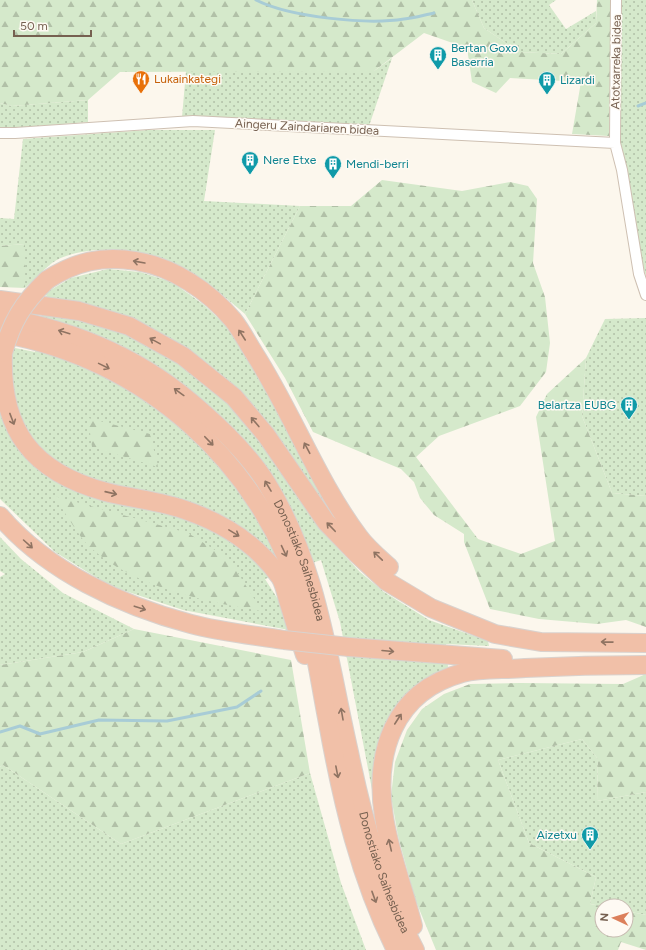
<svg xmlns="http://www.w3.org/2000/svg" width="646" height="950" font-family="Figtree,sans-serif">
  <defs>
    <pattern id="grass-dots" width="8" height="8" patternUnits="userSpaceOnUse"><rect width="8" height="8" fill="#d5e9cb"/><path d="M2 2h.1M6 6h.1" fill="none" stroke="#b1c0a7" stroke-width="1.8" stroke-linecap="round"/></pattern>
    <pattern id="forest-firs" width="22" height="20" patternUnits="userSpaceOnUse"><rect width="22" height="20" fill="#d5e9cb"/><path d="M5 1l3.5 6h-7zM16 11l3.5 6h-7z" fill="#b1c0a7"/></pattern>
  </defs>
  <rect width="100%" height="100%" fill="#fcf7ed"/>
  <path fill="url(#grass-dots)" d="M472 0H556L549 5 566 29 596 11V23L561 54 519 52 484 28Z
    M618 0H646V276L638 248 619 141Z
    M392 58 369 126 182 117 186 71H374Z
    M88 100V122L0 129V103L12 106Z
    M148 130H215L204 201 300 206 245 314C198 274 168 248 102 250 88 250 64 254 52 263 43 270 34 280 25 288V244L0 246V218L14 219 23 139Z
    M108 269 140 272 172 282 204 305 230 329 271 395 327 505 318 527 360 572 384 592 429 620 488 641 489 646 446 644 448 667 415 686 394 708 382 734 374 763V800L340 622 321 560 265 579 281 604 289 630 183 610 110 586 55 552 0 499V345L35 352 47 292 71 278Z
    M646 318V496L612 493 582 416 586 358 605 319Z
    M0 537 21 559 63 593 134 629 83 652 0 665V577L5 574 0 571Z
    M582 739 598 759 597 801 646 792V915L626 911V906H602L590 904 596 877 529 843 498 760Z
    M3 765 121 844 310 773 341 883 366 950H0V767Z"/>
  <path fill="url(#forest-firs)" d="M0 0H472L484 28 519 52 561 54 596 23 597 0H611L609 136 572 134 581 82 510 78 496 93 472 82 467 48 424 33 374 71 120 72 88 100 12 106 0 103Z
    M382 180 462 191 510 182 528 186 537 199 533 263 545 297 550 343 546 372 520 406 439 436 416 457 478 539 521 554 555 541 536 417 547 394 586 358 582 416 612 493 646 496V627L626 620 597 624 539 619 490 609 464 542V534L434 515 420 498 414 482 401 469 313 432 285 378 245 314 300 206H351Z
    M25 244V288L0 287V246Z
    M88 418 150 434 158 467 92 447Z
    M54 496 188 533 229 559 262 611C206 602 134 587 91 548 80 539 63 509 54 496Z
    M134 629 291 660 310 773 121 844 3 765 0 767V665L83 652Z
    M646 674V792L597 801 598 759 582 739 498 760 529 843 596 877 590 904 602 906V930H626V911L646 915V950L621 942 618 950H436L415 899 398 836 391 796 395 762 407 730 422 709 444 694 470 684 520 683 623 684Z"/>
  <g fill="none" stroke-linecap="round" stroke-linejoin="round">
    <path stroke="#a8ccd6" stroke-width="3" d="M256 0C289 17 367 25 404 19 414 18 424 15 434 13
      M638 106 646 103
      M0 732 20 726 40 734 99 720 167 721 237 707 261 691"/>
    <g stroke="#cec0b2" stroke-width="12">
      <path id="street" d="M616 0 615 143 622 170 639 274 646 295
        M0 133H15L193 121 615 143"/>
    </g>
    <g stroke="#d9d2ce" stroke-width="20">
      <g id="highway">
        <path d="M47 280C75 262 102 255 136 261 173 267 209 291 233 320 241 330 247 342 254 353 292 412 317 481 359 537 367 548 379 558 389 567"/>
        <path d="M0 300 79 311 129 326 183 356 234 397 266 435 326 522 357 554 386 581 431 608 495 634 541 642 646 643"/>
        <path id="s1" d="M0 317C75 330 144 359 201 411 225 432 250 456 267 484 318 566 328 660 349 752 363 820 382 889 415 950"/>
        <path d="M0 333C144 358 262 462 303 603 315 642 320 683 328 723 342 801 360 879 396 950"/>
        <path d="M3 353C0 430 32 472 106 492 133 499 162 501 188 511 225 524 258 546 280 577 284 583 286 593 288 600 294 619 299 637 305 655"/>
        <path d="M0 516C47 571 122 606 191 624 221 632 253 635 284 640"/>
        <path d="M349 647 503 659"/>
        <path d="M413 926C404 889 390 855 384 817 374 753 393 692 462 673 482 668 504 670 525 668 565 666 605 665 646 665"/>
      </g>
    </g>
    <use href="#street" stroke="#fff" stroke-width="10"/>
    <use href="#highway" stroke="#f1c0a8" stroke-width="18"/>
    <g stroke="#d9d2ce" stroke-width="20" stroke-linecap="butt">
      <path id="highway-bridge" d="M3 353C12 321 23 303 47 280
        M284 640 349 647"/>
    </g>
    <use href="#highway-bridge" stroke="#f1c0a8" stroke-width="18"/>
  </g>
  <defs><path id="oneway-shaft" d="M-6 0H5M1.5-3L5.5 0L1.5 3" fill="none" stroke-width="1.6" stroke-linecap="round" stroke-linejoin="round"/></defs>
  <g stroke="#8f7362">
    <use href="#oneway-shaft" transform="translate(139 262) rotate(-170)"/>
    <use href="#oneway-shaft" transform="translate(64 332) rotate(-163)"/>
    <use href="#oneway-shaft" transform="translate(242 335) rotate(-123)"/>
    <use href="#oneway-shaft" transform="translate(155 341) rotate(-151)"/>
    <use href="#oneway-shaft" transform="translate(104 366) rotate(26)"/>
    <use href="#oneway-shaft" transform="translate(179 392) rotate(-144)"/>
    <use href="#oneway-shaft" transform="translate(12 419) rotate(69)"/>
    <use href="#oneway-shaft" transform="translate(255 422) rotate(-130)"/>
    <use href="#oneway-shaft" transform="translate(209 441) rotate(46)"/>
    <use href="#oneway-shaft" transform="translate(307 448) rotate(-118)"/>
    <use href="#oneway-shaft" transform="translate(268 486) rotate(-121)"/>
    <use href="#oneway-shaft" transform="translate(111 493) rotate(13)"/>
    <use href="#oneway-shaft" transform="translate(331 527) rotate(-134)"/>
    <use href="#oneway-shaft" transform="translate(234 533) rotate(31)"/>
    <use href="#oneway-shaft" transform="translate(28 544) rotate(42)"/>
    <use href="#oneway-shaft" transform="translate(284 551) rotate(65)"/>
    <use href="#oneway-shaft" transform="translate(378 556) rotate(-136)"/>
    <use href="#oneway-shaft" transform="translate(140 608) rotate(18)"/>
    <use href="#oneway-shaft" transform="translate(607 642) rotate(-179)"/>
    <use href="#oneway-shaft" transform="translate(388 651) rotate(5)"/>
    <use href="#oneway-shaft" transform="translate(342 714) rotate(-100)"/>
    <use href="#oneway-shaft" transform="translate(398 719) rotate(-57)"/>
    <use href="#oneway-shaft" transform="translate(337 772) rotate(79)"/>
    <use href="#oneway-shaft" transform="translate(390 845) rotate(-103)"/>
    <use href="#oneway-shaft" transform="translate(374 897) rotate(70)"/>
  </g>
  <defs>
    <g id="building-pin" transform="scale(0.9)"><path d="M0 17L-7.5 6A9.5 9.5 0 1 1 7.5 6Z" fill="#0f9aa8" stroke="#fefaf3"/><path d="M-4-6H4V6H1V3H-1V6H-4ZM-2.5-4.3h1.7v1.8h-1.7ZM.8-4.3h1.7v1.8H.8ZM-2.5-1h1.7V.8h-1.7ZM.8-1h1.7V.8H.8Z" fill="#fff"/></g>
    <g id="restaurant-pin" transform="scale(0.9)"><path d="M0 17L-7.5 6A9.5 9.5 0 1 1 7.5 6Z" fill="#e8710a" stroke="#fefaf3"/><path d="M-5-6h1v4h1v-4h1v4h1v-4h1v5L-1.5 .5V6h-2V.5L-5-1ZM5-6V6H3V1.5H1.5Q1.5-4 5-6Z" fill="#fff"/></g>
  </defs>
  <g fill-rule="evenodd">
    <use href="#building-pin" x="438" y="55"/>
    <use href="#restaurant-pin" x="141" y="79"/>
    <use href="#building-pin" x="547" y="80"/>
    <use href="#building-pin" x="250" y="160"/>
    <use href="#building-pin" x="333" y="164"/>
    <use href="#building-pin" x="629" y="405"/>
    <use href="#building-pin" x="590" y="835"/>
  </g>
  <g text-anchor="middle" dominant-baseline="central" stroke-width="3" stroke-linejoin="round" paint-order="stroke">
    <g font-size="12" fill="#0d838f" stroke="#fefaf3" text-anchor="start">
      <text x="451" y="48">Bertan Goxo<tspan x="451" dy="14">Baserria</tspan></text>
      <text x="560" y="80">Lizardi</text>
      <text x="263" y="160">Nere Etxe</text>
      <text x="346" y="164">Mendi-berri</text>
      <text x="616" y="405" text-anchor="end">Belartza EUBG</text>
      <text x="577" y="835" text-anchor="end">Aizetxu</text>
    </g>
    <g font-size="12" fill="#766050" stroke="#fefaf3">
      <text transform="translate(616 62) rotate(-89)">Atotxarreka bidea</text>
      <text transform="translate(307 127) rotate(3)">Aingeru Zaindariaren bidea</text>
      <text stroke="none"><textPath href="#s1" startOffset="407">Donostiako Saihesbidea</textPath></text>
      <text stroke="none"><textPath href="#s1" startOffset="731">Donostiako Saihesbidea</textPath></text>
    </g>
    <g font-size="12" fill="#c56008" stroke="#fefaf3" text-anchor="start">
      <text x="154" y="79">Lukainkategi</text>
    </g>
  </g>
  <g transform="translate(614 918) rotate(274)"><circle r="19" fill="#fefaf3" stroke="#c8bcb2"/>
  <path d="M0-3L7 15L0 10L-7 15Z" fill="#dc805b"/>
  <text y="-6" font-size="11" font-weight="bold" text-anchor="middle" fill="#766050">N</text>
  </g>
  <path d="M14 30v6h77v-6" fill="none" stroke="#766050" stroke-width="2"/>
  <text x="20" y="30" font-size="12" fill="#766050" stroke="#fefaf3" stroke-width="3" paint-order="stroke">50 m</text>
</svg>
